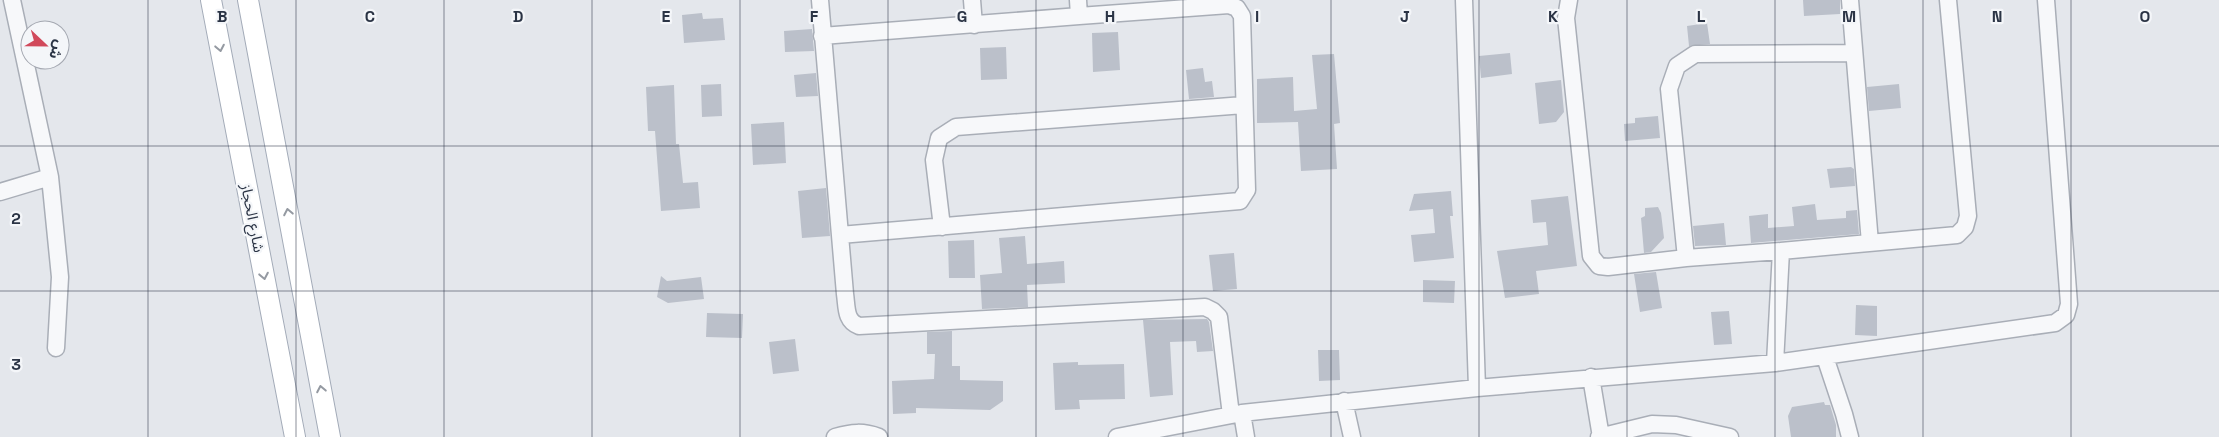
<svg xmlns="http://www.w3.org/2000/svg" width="2219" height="437" font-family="'Space Grotesk','Noto Sans Arabic',sans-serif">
  <rect width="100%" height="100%" fill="#e4e7ec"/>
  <path fill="#bbc0ca" d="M1803 0H1840V14L1804 16Z
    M702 13 703 19 723 18 725 40 684 43 682 15Z
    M1707 23 1710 44 1689 46 1687 26Z
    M812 29 814 51 785 52 784 31Z
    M1118 32 1120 70 1093 72 1092 33Z
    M1006 47 1007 79 981 80 980 48Z
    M1510 53 1512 74 1481 78 1479 56Z
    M1334 54 1340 123 1334 124 1337 169 1301 171 1298 122 1257 123V79L1293 77 1294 111 1317 109 1312 55Z
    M1203 68 1205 82 1212 81 1214 97 1189 99 1186 70Z
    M816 73 818 96 796 97 794 75Z
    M1561 80 1564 112 1556 122 1539 124 1535 83Z
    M721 84 722 116 702 117 701 85Z
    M1899 84 1901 108 1869 111 1867 87Z
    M674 85 676 144H679L683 183 698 182 700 208 661 211 655 131H648L646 87Z
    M1658 116 1660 138 1625 141 1624 124 1635 123V118Z
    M784 122 786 163 753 165 751 124Z
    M1851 167 1854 169 1855 186 1830 188 1827 169Z
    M826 188 830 236 802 238 798 191Z
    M1451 191 1453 216H1450L1454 258 1414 262 1411 235 1435 233 1433 209 1409 211 1414 194Z
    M1568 196 1577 266 1536 271 1539 294 1505 298 1497 251 1548 245 1546 222 1533 223 1531 200Z
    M1815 204 1817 220 1846 218V211L1857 210 1859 234 1751 243 1749 216 1768 214V228L1794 226 1792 207Z
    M1658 207 1661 213 1664 238 1651 252 1644 253 1641 218 1645 216V208Z
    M1724 223 1726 245 1695 246 1693 226Z
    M1025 236 1027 264 1064 261 1065 283 1027 285 1028 307 982 309 980 275 1002 273 999 238Z
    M974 240 975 278H949L948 241Z
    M1234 253 1237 289 1213 291 1209 255Z
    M1656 272 1662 308 1640 312 1634 274Z
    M661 276 667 281 701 277 704 299 668 303 657 297Z
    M1423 280 1455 281 1454 303 1423 302Z
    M1856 305 1877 306V336L1855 335Z
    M1729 311 1732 344 1714 345 1711 312Z
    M707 313 743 314 742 338 706 337Z
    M1207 319 1209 322 1213 351 1197 352 1196 341 1170 342 1173 395 1150 397 1143 320Z
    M952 331V366H960V380L1003 381V401L990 410 916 408V413L893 414 892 381 934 379 935 354H927V332Z
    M795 339 799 371 773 374 769 342Z
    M1318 350H1339L1340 380 1319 381Z
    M1078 362V365L1124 364 1125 399 1079 400 1080 409 1055 410 1053 363Z
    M1824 402 1825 405H1830L1836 425V437H1791L1788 416 1792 407Z"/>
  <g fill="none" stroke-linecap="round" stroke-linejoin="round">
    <g stroke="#a9aeb7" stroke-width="19">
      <path id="minor" d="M12 0 50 177 60 277 56 348
        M820 0 845 294C847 307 845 321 859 326L1205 307 1213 311 1219 317 1231 415
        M972 0 974 25
        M1464 0 1477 388
        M1569 0 1566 18 1591 256 1599 266 1608 267 1686 258
        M1850 0 1870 243
        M822 36 1079 16 1078 0
        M0 192 50 177
        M942 227 934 160 939 138 956 127 1244 105
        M840 235 1240 201 1247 190 1242 16 1237 8 1229 5 1079 16
        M1781 251 1686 258 1669 89 1677 66 1695 54 1854 53
        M1825 357 1844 414 1850 437
        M1775 363 1781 251 1957 235 1965 227 1968 216 1948 0
        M1591 377 1601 437
        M1344 401 1352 437
        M1242 413 1246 437
        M835 437C852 432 863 431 879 437
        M1117 437 1242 413 1477 388 1775 363 2055 323 2066 315 2069 304 2046 0
        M1599 437 1652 424 1676 425 1730 437"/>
    </g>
    <g stroke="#a3abb8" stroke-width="22">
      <path id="major" d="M211 0 295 437
        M248 0 330 437"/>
    </g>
    <use href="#minor" stroke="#f7f8fa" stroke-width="16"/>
    <use href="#major" stroke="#fff" stroke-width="20"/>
  </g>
  <defs><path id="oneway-chevron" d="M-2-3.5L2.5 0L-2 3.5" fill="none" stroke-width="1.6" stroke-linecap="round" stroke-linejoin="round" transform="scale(1.25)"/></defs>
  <g stroke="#959aa2">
    <use href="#oneway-chevron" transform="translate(220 48) rotate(79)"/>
    <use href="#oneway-chevron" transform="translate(288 212) rotate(-101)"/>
    <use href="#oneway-chevron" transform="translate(264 276) rotate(79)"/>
    <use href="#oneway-chevron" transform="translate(321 389) rotate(-101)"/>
  </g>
  <path fill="none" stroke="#2b3445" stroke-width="1" stroke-opacity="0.55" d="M148 0V437M296 0V437M444 0V437M592 0V437M740 0V437M888 0V437M1036 0V437M1183 0V437M1331 0V437M1479 0V437M1627 0V437M1775 0V437M1923 0V437M2071 0V437M0 146H2219M0 291H2219"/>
  <g text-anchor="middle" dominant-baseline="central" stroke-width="4.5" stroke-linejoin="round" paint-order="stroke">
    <g font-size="15" fill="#2b3445" stroke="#f4f6f9">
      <text transform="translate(253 218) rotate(79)">شارع الحجاز</text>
    </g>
  </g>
  <g font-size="16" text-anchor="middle" font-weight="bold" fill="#2b3445" stroke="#f4f6f9" stroke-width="4.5" stroke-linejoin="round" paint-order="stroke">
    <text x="222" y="22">B</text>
    <text x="370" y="22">C</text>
    <text x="518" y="22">D</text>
    <text x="666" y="22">E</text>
    <text x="814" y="22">F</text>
    <text x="962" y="22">G</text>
    <text x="1110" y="22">H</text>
    <text x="1257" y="22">I</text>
    <text x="1405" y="22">J</text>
    <text x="1553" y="22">K</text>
    <text x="1701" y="22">L</text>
    <text x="1849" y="22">M</text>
    <text x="1997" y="22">N</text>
    <text x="2145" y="22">O</text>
    <text x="16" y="224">2</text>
    <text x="16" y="370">3</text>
  </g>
  <g transform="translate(45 45) rotate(112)"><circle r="24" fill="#f4f6f9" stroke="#a4a8b1"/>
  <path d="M0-4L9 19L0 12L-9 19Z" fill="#d1495b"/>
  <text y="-8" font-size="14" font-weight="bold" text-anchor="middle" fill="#2b3445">ش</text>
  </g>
</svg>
